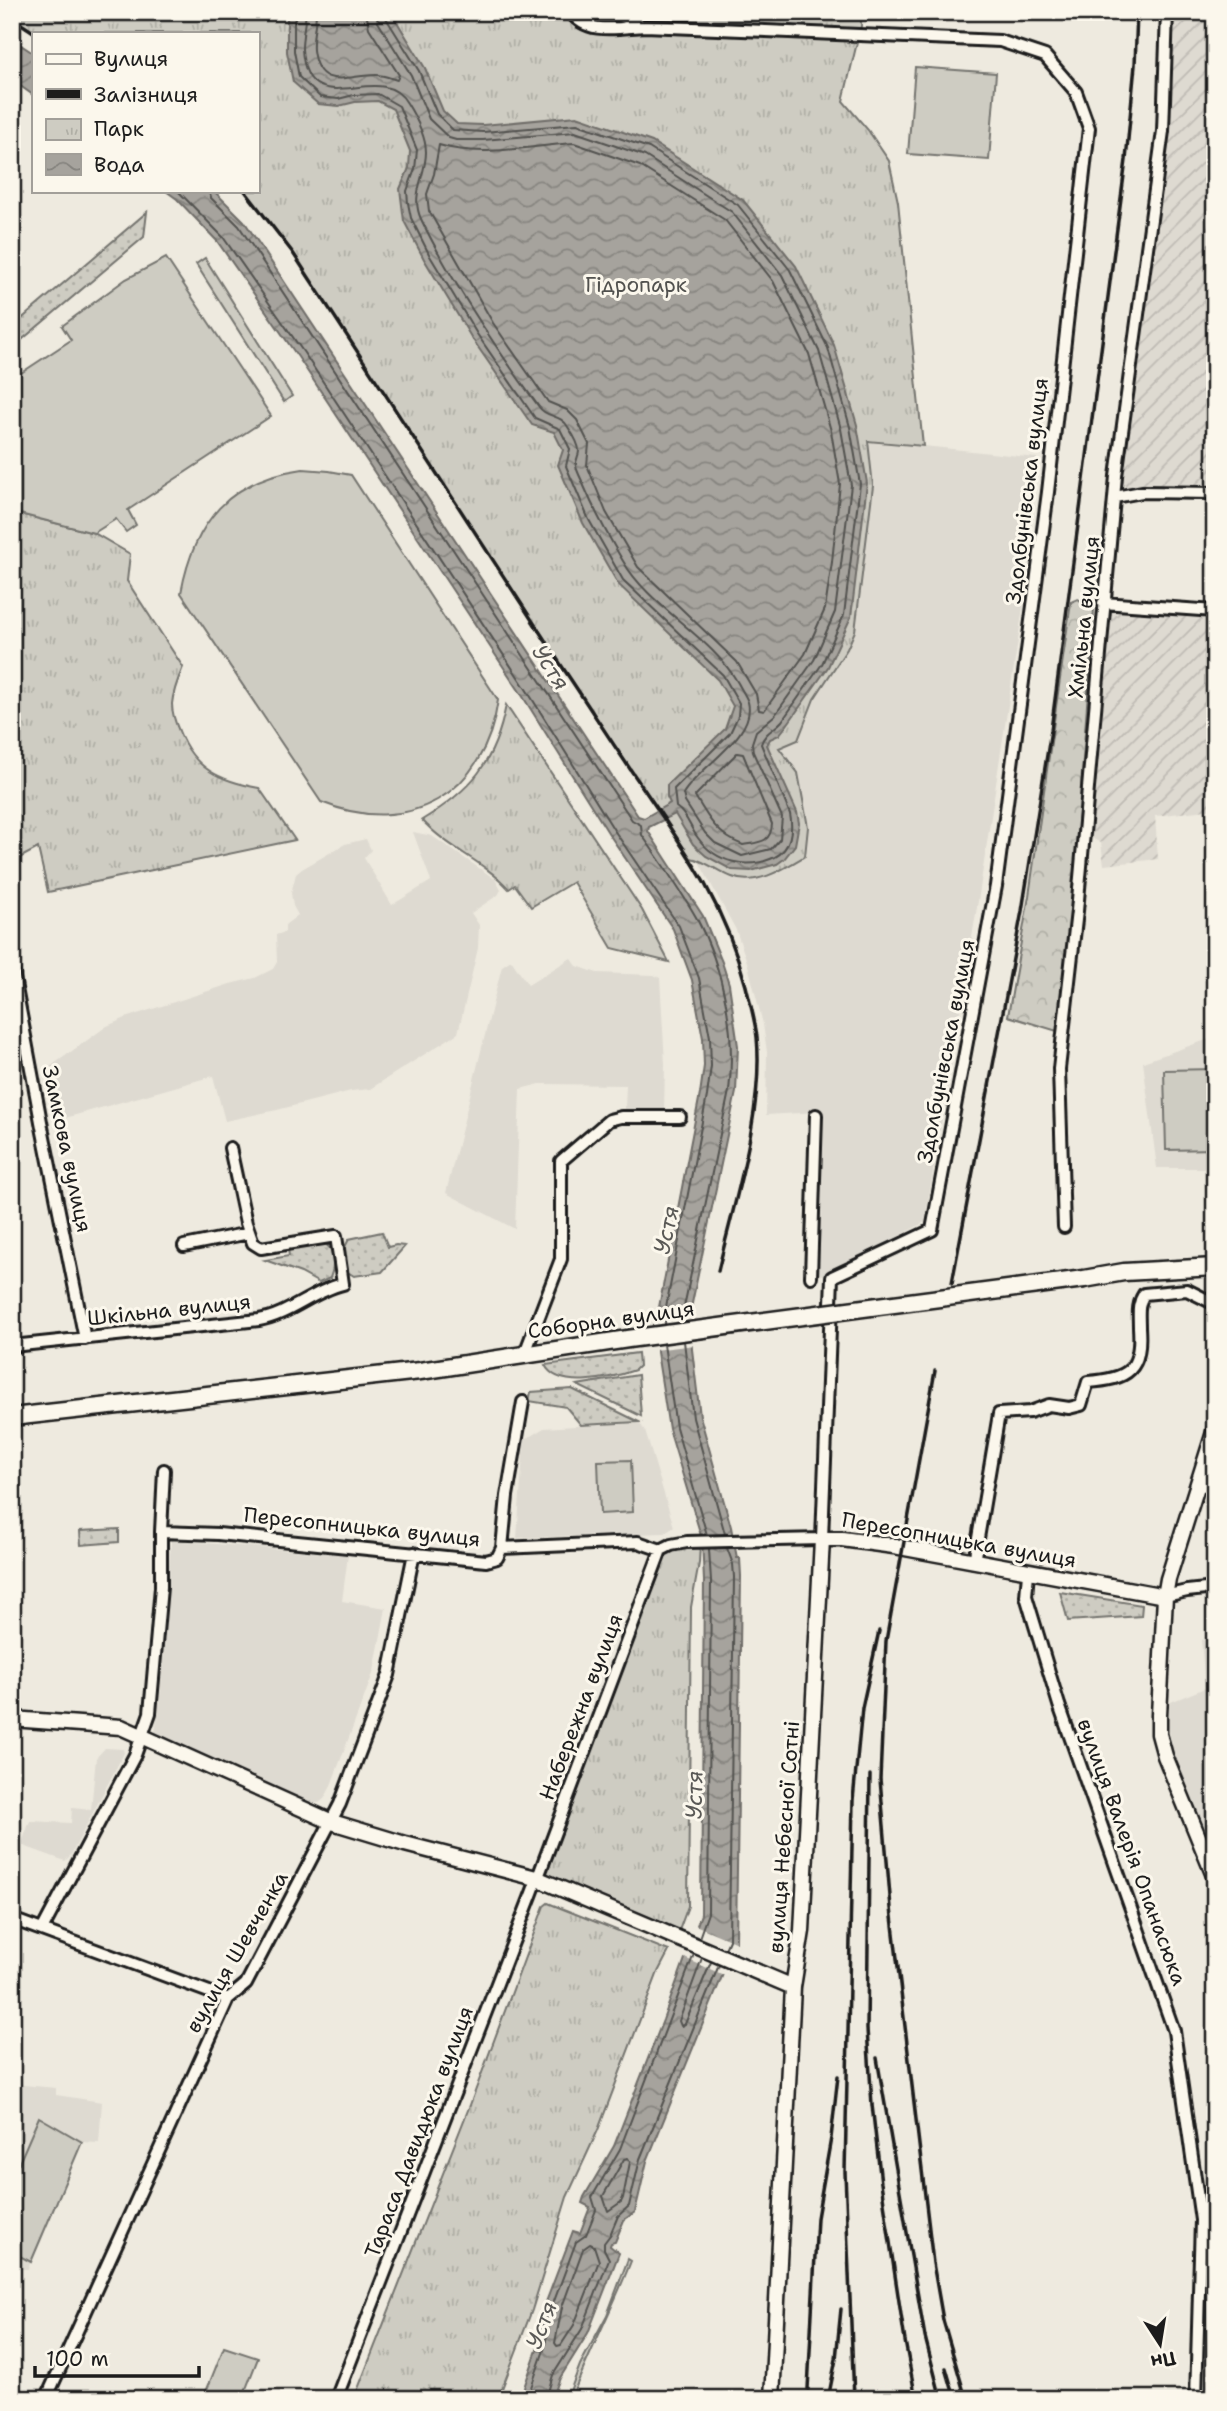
<svg xmlns="http://www.w3.org/2000/svg" width="1227" height="2411" font-family="'Shantell Sans',sans-serif">
  <defs>
    <pattern id="industrial-furrows" width="10" height="10" patternUnits="userSpaceOnUse" patternTransform="scale(1.75)"><rect width="10" height="10" fill="#dedad1"/><path d="M-1 1l2-2M0 10L10 0M9 11l2-2" fill="none" stroke="#bebab3"/></pattern>
    <pattern id="grass-dots" width="8" height="8" patternUnits="userSpaceOnUse" patternTransform="scale(1.75)"><rect width="8" height="8" fill="#ceccc2"/><path d="M2 2h.1M6 6h.1" fill="none" stroke="#b0afa6" stroke-width="1.8" stroke-linecap="round"/></pattern>
    <pattern id="forest-crowns" width="20" height="18" patternUnits="userSpaceOnUse" patternTransform="scale(1.75)"><rect width="20" height="18" fill="#ceccc2"/><path d="M2 6a3 3 0 1 1 6 0M12 15a3 3 0 1 1 6 0" fill="none" stroke="#b0afa6"/></pattern>
    <pattern id="park-tufts" width="24" height="20" patternUnits="userSpaceOnUse" patternTransform="scale(1.75)"><rect width="24" height="20" fill="#ceccc2"/><path d="M3 7l-1-3M5 7V3M7 7l1-3M15 17l-1-3M17 17v-4M19 17l1-3" fill="none" stroke="#b0afa6"/></pattern>
    <pattern id="water-waves" width="16" height="10" patternUnits="userSpaceOnUse" patternTransform="scale(1.75)"><rect width="16" height="10" fill="#a6a39d"/><path d="M0 5q4-4 8 0t8 0" fill="none" stroke="#86847f"/></pattern>
  </defs>
  <rect width="100%" height="100%" fill="#eeeadf"/>
  <filter id="ink" filterUnits="userSpaceOnUse"><feTurbulence type="fractalNoise" baseFrequency=".0143" numOctaves="2"/><feDisplacementMap in="SourceGraphic" scale="14" xChannelSelector="R" yChannelSelector="G"/><feConvolveMatrix kernelMatrix="1 2 1 2 8 2 1 2 1" color-interpolation-filters="sRGB"/></filter>
  <g filter="url(#ink)">
    <path fill="#dedad1" d="M867 440 1037 458 1024 601 979 895 925 1222 829 1274 814 1276 817 1112 766 1115 767 1052 763 1024 748 965 736 930 698 860 733 878 805 856 806 844 798 773 779 748 798 740 814 699 846 649 855 631 873 486Z
      M413 832 432 836 495 879 501 890 498 895 471 913 479 925 478 948 458 1033 370 1089 351 1091 277 1110 225 1121 213 1076 58 1120 47 1069 107 1026 128 1017 230 984 255 978 273 969 277 962 276 935 285 932V925L298 915 293 906 291 893 296 874 302 869 345 844 366 839 371 850 364 858 392 905 431 881Z
      M571 958 577 966 597 973 654 975 660 978 665 1064 664 1112 625 1109 626 1085 540 1084 520 1089 515 1229 446 1193 502 966 511 960 528 985Z
      M1215 1037V1168H1157L1143 1062Z
      M639 1422 645 1431 674 1527 665 1533 517 1538 524 1440 544 1428Z
      M171 1540 348 1555 342 1601 386 1608 374 1671 330 1788 324 1799 319 1803H310L155 1732 160 1697Z
      M1215 1638V1835L1208 1837 1174 1754 1167 1722 1166 1704 1205 1688 1201 1640Z
      M105 1748 123 1749 124 1753 71 1855 65 1861 21 1845 30 1821 71 1823 72 1808 91 1810 96 1758Z
      M12 2084 56 2088V2095L102 2102 99 2143 82 2142 28 2269H12Z"/>
    <path fill="url(#industrial-furrows)" d="M1172 12 1215 13V489L1128 487 1124 485 1122 478 1127 422 1169 119Z
      M1108 606 1215 614V809L1155 816 1158 859 1104 865 1101 843 1090 837 1101 740Z"/>
    <path fill="url(#grass-dots)" stroke="#75746f" stroke-width="2" d="M147 212 144 237 12 348V327Z
      M382 1232 388 1247 396 1245 405 1246 382 1272 354 1276 346 1271 345 1247 349 1239Z
      M323 1243C336 1248 335 1266 330 1278L319 1283 301 1273 265 1260 289 1256 288 1249Z
      M638 1353 639 1366 635 1370C612 1378 558 1391 545 1365Z
      M638 1375 641 1416 577 1385Z
      M572 1389 639 1422 581 1425 566 1407 529 1401 531 1392Z
      M119 1529V1542L81 1545 80 1531Z
      M1060 1592 1142 1605 1141 1616 1068 1621Z
      M628 2259 631 2261C613 2308 589 2352 571 2399H567L580 2365 607 2315Z"/>
    <path fill="url(#forest-crowns)" stroke="#75746f" stroke-width="2" d="M1078 599 1094 609 1072 910 1057 1031 1008 1016 1029 896 1071 602Z"/>
    <path fill="url(#park-tufts)" stroke="#75746f" stroke-width="2" d="M12 12H861V26L843 101 868 130 889 161 898 202 923 446 868 441 873 486 855 631 847 649 814 699 798 740 779 748 798 773 808 827 805 856C785 868 756 887 732 877 718 872 706 861 691 858L616 749 293 253 245 191H257V33H35L12 18Z
      M12 512 94 533 130 554 127 581 183 667C178 679 173 691 172 704 172 713 175 722 179 731 194 769 220 781 259 788L295 840 48 892 38 848 12 862Z
      M506 705 642 910 669 962 612 948 573 882 531 907 515 885 509 889C484 861 447 848 422 820 471 790 495 763 506 705Z
      M700 1543 699 1563 691 1607 688 1906 677 1936 536 1878 661 1550Z
      M548 1903 669 1951 658 1972 598 2130 567 2197 532 2310 498 2399H354L470 2105 544 1906Z"/>
    <path fill="#ceccc2" stroke="#75746f" stroke-width="2" d="M915 67 996 73 989 160 908 154Z
      M166 258 271 416 128 510 136 525 126 532 116 519 94 533 12 512V379L71 340 62 326 126 279Z
      M205 258 292 396 284 402 196 264Z
      M303 469 329 471 351 475 498 700C485 794 409 838 321 802L181 593C194 522 229 479 303 469Z
      M1215 1069V1149L1166 1150 1164 1070Z
      M631 1460 633 1512 600 1514 598 1461Z
      M39 2117 82 2142 31 2262 12 2252V2179Z
      M224 2347 258 2358 242 2399H210L204 2397Z"/>
    <path fill="url(#water-waves)" stroke="#6f6d69" stroke-width="2" d="M292 12H391L425 68 443 111 457 124 483 125 577 116 652 142 743 200 796 266 834 345 857 425 867 483 851 617 828 667 787 725 779 735 770 739 767 745 797 812 799 823 795 845 784 859 777 864 751 871 732 870 706 856 693 844 675 814 649 827 648 831 703 916 722 962 729 984 738 1046 736 1092 690 1313 692 1349 700 1416 731 1527 737 1558H740L741 1576 736 1942 647 2161 635 2212 624 2220 615 2242 611 2243 610 2246 619 2253 588 2333 560 2378 552 2399H520L538 2347 546 2302 573 2231 580 2233 590 2207 582 2203 584 2197 614 2146 663 2020 701 1914 704 1581 702 1539 669 1429 657 1352 659 1307 700 1094 704 1066 703 1038 692 980 673 929 609 834 520 692 298 357 217 241 177 199 166 191H214L244 221 638 816 644 818 670 803 667 797V785L725 729 733 706 718 680 618 584 583 523 558 465 563 450 554 432 532 425 471 337 424 259 404 221 400 189 409 168 410 151 393 109 378 101 355 102 339 106 318 104 293 82 287 52V19Z
      M12 39 33 53V95L12 80Z"/>
    <path fill="#eeeadf" d="M693 1315 695 1345 654 1350 655 1320Z
      M693 1924 739 1944 726 1976 682 1957Z"/>
    <g fill="none" stroke-linecap="round" stroke-linejoin="round">
      <path stroke="#535250" stroke-width="2" d="M297 12 294 22V51L299 77 320 97 338 99 354 95 378 94 399 106 417 150 415 169 407 191 408 203 411 218 430 256 477 334 535 418 560 429 570 449 566 466 589 520 623 580 723 675 739 703 738 716 730 733 674 789 676 807C687 814 690 828 698 838 716 863 748 870 775 857 791 849 793 829 790 814L761 744C765 732 774 730 782 721L822 664 844 615 860 484 850 427 828 348 790 270 738 205 649 148 577 124 483 132 453 130 437 114 419 71 386 18 385 12
        M306 12C305 24 302 36 302 49 307 128 381 57 407 103 415 116 426 137 426 152 426 176 410 195 421 219 453 285 495 347 539 407 546 418 561 414 568 427 572 433 579 443 579 451 579 456 575 461 576 466 577 472 582 480 584 486 595 512 608 536 623 561 649 607 711 636 738 683 741 689 746 696 748 702 757 736 697 768 683 794L685 802 705 833 715 843 742 856 771 849 780 839 782 817 753 752 752 743 756 731 775 715 814 660 835 612 851 485 841 429 819 351 782 275 732 212 645 156 575 132 483 140H456L449 138 429 119 411 75 378 22 376 12
        M316 12C316 25 312 37 313 50 318 92 347 75 376 75 384 75 390 78 397 80L399 75 369 28 366 12
        M574 143 640 166 725 220 773 281 809 354 831 431 840 484 832 562 825 609 805 654 764 711 759 710 756 694 737 662 638 567 606 512 587 465 589 444 577 420 567 410 548 402 493 323 429 211 427 194 434 174 439 145C481 158 530 146 574 143Z
        M178 191 223 237 304 353 526 689 614 830 679 926 699 978 710 1037 711 1066 707 1096 666 1307 665 1324
        M209 191 211 198 239 226 632 820 641 825 642 835C661 862 680 889 696 917 724 969 736 1033 729 1091L683 1312V1322
        M737 753 743 754 772 824C771 843 760 842 743 845 718 836 708 818 695 796Z
        M684 1341 693 1418 725 1534
        M664 1344 676 1427 707 1535
        M699 1938 708 1913 711 1581 709 1549
        M725 1949 729 1940 734 1577 733 1564 727 1548
        M702 1958 679 2021 681 2026 685 2024 711 1962
        M624 2159 628 2158 630 2162 623 2198 621 2202 608 2211 603 2196Z
        M590 2244 594 2246 599 2261 574 2325 561 2345 557 2346 555 2343 562 2307 583 2249Z
        M527 2399 544 2350 553 2304 576 2242 586 2235 596 2210 592 2197 620 2149 694 1954
        M546 2399 553 2375 582 2329 609 2259 604 2249V2243L610 2235 618 2216 629 2206 640 2159 719 1965"/>
      <g stroke="#1c1c1c" stroke-width="16">
        <path id="street" d="M611 12 639 24
          M1115 497 1142 492 1215 493
          M1103 603 1215 611
          M12 967 42 1127 85 1339
          M1064 1227 1059 1069 1077 911 1116 476 1163 131 1167 12
          M184 1246 249 1233
          M811 1277 816 1115
          M12 1346 259 1320C289 1315 313 1291 343 1284L336 1236 261 1248 253 1243 246 1223 230 1148
          M525 1353 561 1259V1161L609 1120 621 1117H680
          M1198 1485 1215 1487
          M161 1532 218 1534 486 1561 497 1558 502 1548 507 1496 523 1402
          M502 1548 638 1542 661 1550 671 1545 687 1542 822 1539 832 1277 932 1230 996 886 1048 492 1089 128 1076 92 1045 56 1000 41 645 26C621 27 587 36 571 12
          M974 1562 999 1414 1030 1412 1049 1405 1069 1408 1081 1405 1088 1382C1129 1379 1142 1370 1139 1327 1139 1314 1137 1305 1144 1294L1187 1290 1215 1304
          M1028 1573 1026 1596 1059 1705 1174 2031 1201 2220 1196 2399
          M1165 1596 1187 1591 1215 1588
          M12 1919 228 1999
          M42 1930 135 1755 150 1713 161 1587V1532L164 1470
          M46 2399 228 1999 246 1984 340 1804 389 1675 414 1553
          M336 2399 532 1893 661 1550"/>
      </g>
      <g stroke="#1c1c1c" stroke-width="19">
        <path id="secondary" d="M1215 1429 1168 1579 1165 1596 1159 1715V1734L1165 1756 1215 1878
          M12 1719 121 1727 332 1822 405 1844 536 1878 793 1987
          M772 2399 793 1987 802 1931 822 1539H842L894 1546 1165 1596"/>
      </g>
      <g stroke="#1c1c1c" stroke-width="21">
        <path id="primary" d="M1084 1279 1124 1272 1215 1267
          M12 1417 420 1371 628 1339"/>
      </g>
      <use href="#street" stroke="#fbf7ec" stroke-width="10"/>
      <use href="#secondary" stroke="#fbf7ec" stroke-width="14"/>
      <use href="#primary" stroke="#fbf7ec" stroke-width="16"/>
      <path stroke="#1c1c1c" stroke-width="3.5" d="M12 18 35 33
        M245 191 293 253C384 392 475 532 565 671 590 708 614 746 639 782 687 852 724 903 746 986 750 1003 755 1020 757 1037 764 1110 735 1199 718 1271
        M952 1283 1022 911 1051 730 1126 160 1135 65 1137 12
        M935 1371 886 1641 880 1779 891 1908 933 2263 943 2320 966 2399
        M870 1775 867 2029 872 2105 881 2183 905 2341 916 2399
        M877 2058 925 2337 941 2399
        M946 2368 955 2399
        M808 2389 817 2218 831 2138 838 2076
        M828 2399 836 2359 841 2309
        M854 2399 845 2172 853 1800 862 1708 879 1631"/>
      <g stroke="#1c1c1c" stroke-width="21" stroke-linecap="butt">
        <path id="primary-bridge" d="M628 1339 1084 1279"/>
      </g>
      <use href="#primary-bridge" stroke="#fbf7ec" stroke-width="16"/>
    </g>
  </g>
  <g text-anchor="middle" dominant-baseline="central" stroke-width="6" stroke-linejoin="round" paint-order="stroke">
    <g font-size="21" fill="#51514e" stroke="#fbf7ec">
      <text x="636" y="285">Гідропарк</text>
    </g>
    <g font-size="21" fill="#1c1c1c" stroke="#fbf7ec">
      <text transform="translate(1027 491) rotate(-83)">Здолбунівська вулиця</text>
      <text transform="translate(1084 617) rotate(-84)">Хмільна вулиця</text>
      <text transform="translate(946 1051) rotate(-79)">Здолбунівська вулиця</text>
      <text transform="translate(67 1149) rotate(78)">Замкова вулиця</text>
      <text transform="translate(169 1310) rotate(-6)">Шкільна вулиця</text>
      <text transform="translate(611 1320) rotate(-8)">Соборна вулиця</text>
      <text transform="translate(362 1527) rotate(6)">Пересопницька вулиця</text>
      <text transform="translate(959 1540) rotate(10)">Пересопницька вулиця</text>
      <text transform="translate(581 1707) rotate(-69)">Набережна вулиця</text>
      <text transform="translate(784 1837) rotate(-86)">вулиця Небесної Сотні</text>
      <text transform="translate(1132 1852) rotate(70)">вулиця Валерія Опанасюка</text>
      <text transform="translate(237 1952) rotate(-60)">вулиця Шевченка</text>
      <text transform="translate(419 2132) rotate(-69)">Тараса Давидюка вулиця</text>
    </g>
    <g font-size="23" font-style="italic" fill="#5a5956" stroke="#fbf7ec">
      <text transform="translate(551 667) rotate(57)">Устя</text>
      <text transform="translate(666 1230) rotate(-78)">Устя</text>
      <text transform="translate(694 1795) rotate(-89)">Устя</text>
      <text transform="translate(541 2325) rotate(-69)">Устя</text>
    </g>
  </g>
  <rect width="1227" height="2411" fill="none" stroke="#fbf7ec" stroke-width="42"/>
  <rect x="21" y="21" width="1185" height="2369" fill="none" stroke="#1c1c1c" stroke-width="2.5" filter="url(#ink)"/>
  <rect x="32" y="32" width="228" height="161" fill="#fbf7ec" stroke="#a29f99" stroke-width="2"/>
  <rect x="46" y="54" width="35" height="10" fill="#fbf7ec" stroke="#a29f99" stroke-width="2"/>
  <text x="94" y="66" font-size="21" fill="#1c1c1c">Вулиця</text>
  <rect x="46" y="89" width="35" height="10" fill="#1c1c1c" stroke="#a29f99" stroke-width="2"/>
  <text x="94" y="102" font-size="21" fill="#1c1c1c">Залізниця</text>
  <rect x="46" y="119" width="35" height="21" fill="url(#park-tufts)" stroke="#a29f99" stroke-width="2"/>
  <text x="94" y="136" font-size="21" fill="#1c1c1c">Парк</text>
  <rect x="46" y="154" width="35" height="21" fill="url(#water-waves)" stroke="#a29f99" stroke-width="2"/>
  <text x="94" y="172" font-size="21" fill="#1c1c1c">Вода</text>
  <g transform="translate(1160 2344) rotate(168)" stroke="#fbf7ec" stroke-width="5" paint-order="stroke">
  <path d="M0-5L12 26L0 18L-12 26Z" fill="#1c1c1c"/>
  <text y="-10" font-size="19" font-weight="bold" text-anchor="middle" fill="#1c1c1c">Пн</text>
  </g>
  <path d="M35 2366v10h164v-10" fill="none" stroke="#1c1c1c" stroke-width="3.5"/>
  <text x="46" y="2366" font-size="21" fill="#1c1c1c" stroke="#fbf7ec" stroke-width="5" paint-order="stroke">100 m</text>
</svg>
